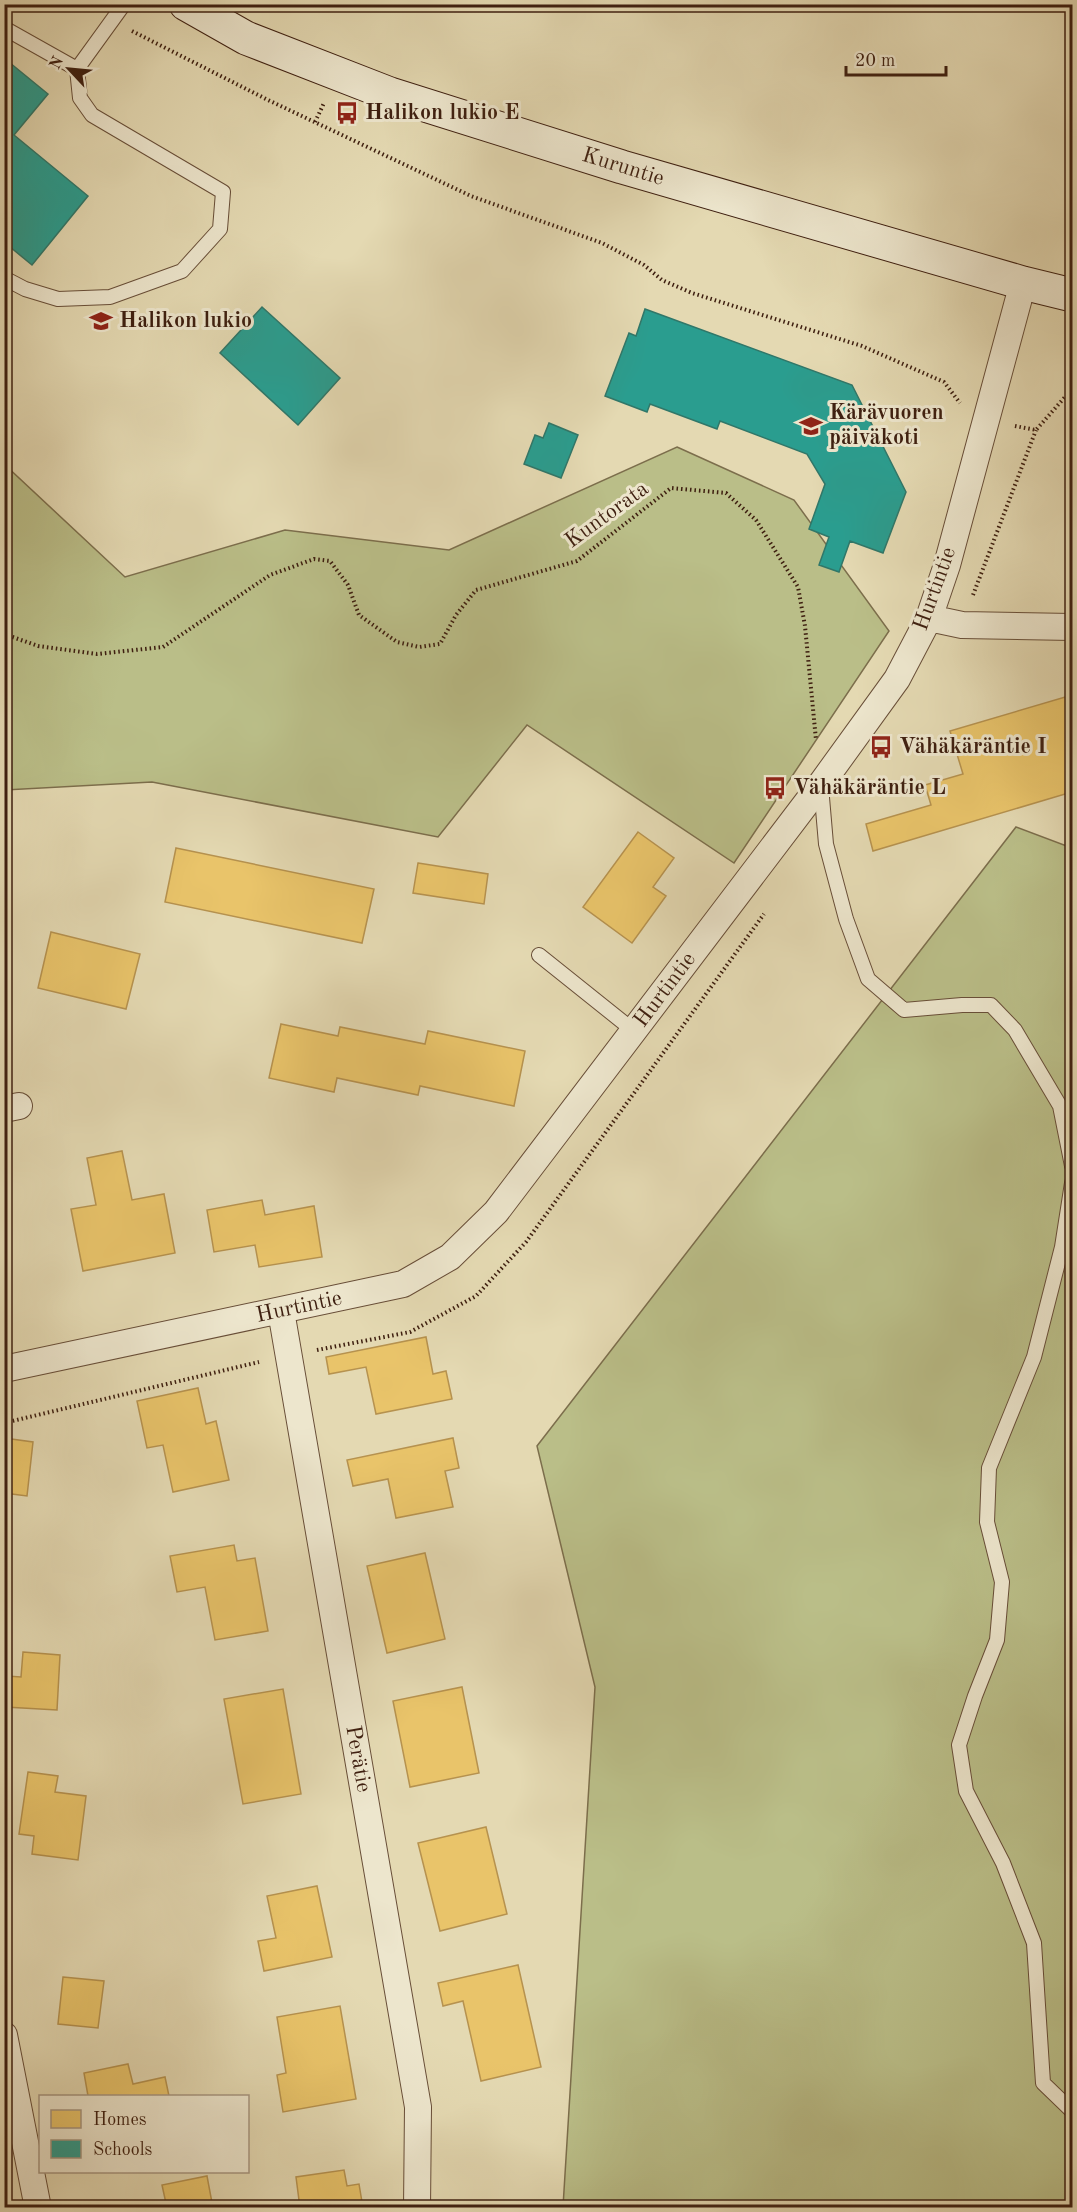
<svg xmlns="http://www.w3.org/2000/svg" width="1077" height="2212" font-family="'Old Standard TT',serif">
  <rect width="100%" height="100%" fill="#e4d9b2"/>
  <filter id="stains"><feTurbulence type="fractalNoise" baseFrequency=".00333" numOctaves="4"/><feColorMatrix values="0 0 0 0 .2 0 0 0 0 .09 0 0 0 0 .02 0 0 0 .5 -.17"/></filter>
  <radialGradient id="worn" r=".72"><stop offset=".6" stop-color="#630" stop-opacity="0"/><stop offset="1" stop-color="#630" stop-opacity=".3"/></radialGradient>
  <path fill="#babe88" stroke="#7c6e4c" stroke-width="1.5" d="M677 447 794 500 889 631 734 863 527 725 438 837 152 782 5 790 4 464 125 577 285 530 449 550Z
    M1016 827 1072 848V2207H563L595 1687 537 1446Z"/>
  <path fill="#e9c46a" stroke="#b6924f" stroke-width="1.5" d="M1072 695V792L873 851 866 824 931 805 925 785 963 774 950 731Z
    M638 832 674 858 653 887 666 896 632 943 583 907Z
    M176 848 374 889 362 943 165 902Z
    M418 863 488 874 484 904 413 893Z
    M51 932 140 954 126 1009 38 988Z
    M281 1024 338 1036 340 1027 425 1044 428 1031 525 1051 514 1106 420 1086 418 1095 337 1078 334 1092 269 1078Z
    M122 1151 132 1200 164 1194 175 1253 83 1271 71 1209 96 1205 87 1158Z
    M262 1200 265 1215 314 1206 322 1257 259 1267 255 1245 214 1252 207 1210Z
    M426 1337 433 1374 446 1371 452 1399 376 1414 366 1367 329 1374 326 1357Z
    M198 1388 206 1424 216 1421 229 1480 173 1492 163 1445 147 1448 137 1401Z
    M4 1438 33 1442 27 1496 4 1493Z
    M453 1438 459 1468 445 1471 453 1507 396 1518 388 1479 353 1486 347 1460Z
    M234 1545 237 1561 255 1558 268 1631 215 1640 205 1587 177 1592 170 1556Z
    M425 1553 445 1639 387 1653 367 1566Z
    M23 1652 60 1655 57 1710 5 1707 7 1676 21 1677Z
    M462 1687 479 1773 410 1787 393 1701Z
    M283 1689 301 1794 243 1804 224 1699Z
    M28 1772 58 1776 55 1792 86 1796 78 1860 32 1854 34 1836 19 1834Z
    M486 1827 507 1914 440 1931 418 1843Z
    M317 1886 332 1957 264 1971 258 1941 276 1938 267 1896Z
    M518 1965 541 2067 481 2081 463 2001 443 2006 438 1983Z
    M63 1977 104 1981 98 2028 58 2024Z
    M340 2006 356 2099 283 2112 277 2075 286 2073 277 2017Z
    M128 2064 133 2084 165 2077 169 2096H88L84 2073Z
    M344 2170 347 2186 359 2184 363 2208H300L296 2177Z
    M207 2176 213 2208H167L162 2185Z"/>
  <path fill="#2a9d8f" stroke="#307769" stroke-width="1.5" d="M4 58 48 94 14 135 88 196 32 265 4 242Z
    M262 307 340 378 298 425 220 353Z
    M645 309 852 385 906 492 883 553 850 541 839 572 819 565 829 537 809 529 825 484 807 454 720 421 717 429 650 404 647 412 605 396 629 333 636 336Z
    M549 423 578 435 561 478 524 464 535 435 543 438Z"/>
  <g fill="none" stroke-linecap="round" stroke-linejoin="round">
    <g stroke="#684e38" stroke-width="16">
      <path id="lane" d="M4 28 77 69 80 98 92 115 223 192 220 229 182 271 110 297 58 299 25 289 4 278
        M77 69 124 4
        M821 786 826 844 846 919 868 979 904 1010 962 1005H991L1015 1030 1060 1106 1072 1166
        M539 955 634 1031
        M1072 1183 1062 1247 1034 1357 989 1468 987 1522 1002 1582 997 1640 975 1696 959 1745 966 1791 1003 1863 1034 1943 1043 2083 1072 2111"/>
    </g>
    <g stroke="#684e38" stroke-width="28">
      <path id="street" d="M929 618 962 625 1072 627
        M4 1109 19 1106
        M281 1311 418 2107 417 2208
        M4 1369 403 1284 450 1257 496 1212 821 784 897 679 929 618 947 565 1023 283
        M4 2035 38 2208"/>
    </g>
    <g stroke="#3e1f10" stroke-width="35">
      <path id="secondary" d="M186 4 246 38 390 94 622 167 1023 283 1072 295"/>
    </g>
    <path stroke="#3e1f10" stroke-width="4" stroke-dasharray="1.5 3" stroke-linecap="butt" d="M132 31 268 100 471 196 602 243 644 265 662 280 692 293 862 346 944 382 960 403
      M315 122 324 103
      M1015 426 1036 430 1072 389
      M973 595 1036 430
      M4 634 38 646 97 654 163 647 270 575 314 559 330 561 348 585 359 615 397 642 419 647 440 644 456 615 476 590 577 561 671 488 726 493 756 520 798 587 805 626 816 740
      M317 1350 410 1332 476 1296 526 1242 764 914
      M4 1423 259 1362"/>
    <use href="#lane" stroke="#ede6cd" stroke-width="14"/>
    <use href="#street" stroke="#ede6cd" stroke-width="26"/>
    <use href="#secondary" stroke="#ede6cd" stroke-width="33"/>
  </g>
  <defs>
    <g id="bus-bare" transform="scale(1.8)"><path d="M-5-6H5V4H4V6H2V4H-2V6H-4V4H-5ZM-3.5-4V0h7V-4ZM-3.5 1.2v1.5H-2V1.2ZM2 1.2v1.5H3.5V1.2Z" fill="#8f2418" stroke="#ede6cd" stroke-width="2.5" paint-order="stroke"/></g>
    <g id="school-bare" transform="scale(1.8)"><path d="M0-5L7-2L0 1L-7-2ZM-4 1L0 2.5L4 1V4Q0 6-4 4Z" fill="#8f2418" stroke="#ede6cd" stroke-width="2.5" paint-order="stroke"/></g>
  </defs>
  <g fill-rule="evenodd">
    <use href="#bus-bare" x="347" y="113"/>
    <use href="#school-bare" x="101" y="321"/>
    <use href="#school-bare" x="811" y="426"/>
    <use href="#bus-bare" x="881" y="747"/>
    <use href="#bus-bare" x="775" y="788"/>
  </g>
  <g text-anchor="middle" dominant-baseline="central" stroke-width="6" stroke-linejoin="round" paint-order="stroke">
    <g font-size="22" font-weight="bold" fill="#3e1f10" stroke="#ede6cd" text-anchor="start">
      <text x="365" y="113">Halikon lukio E</text>
      <text x="119" y="321">Halikon lukio</text>
      <text x="829" y="413">Kärävuoren<tspan x="829" dy="25">päiväkoti</tspan></text>
      <text x="899" y="747">Vähäkäräntie I</text>
      <text x="793" y="788">Vähäkäräntie L</text>
    </g>
    <g font-size="22" fill="#3e1f10" stroke="#ede6cd">
      <text transform="translate(623 167) rotate(17)">Kuruntie</text>
      <text transform="translate(607 515) rotate(-36)">Kuntorata</text>
      <text transform="translate(935 589) rotate(-70)">Hurtintie</text>
      <text transform="translate(665 990) rotate(-53)">Hurtintie</text>
      <text transform="translate(299 1307) rotate(-12)">Hurtintie</text>
      <text transform="translate(358 1759) rotate(80)">Perätie</text>
    </g>
  </g>
  <rect width="1077" height="2212" fill="none" stroke="#e4d9b2" stroke-width="24"/>
  <rect x="6" y="6" width="1065" height="2200" fill="none" stroke="#3e1f10" stroke-width="3"/>
  <rect x="12" y="12" width="1053" height="2188" fill="none" stroke="#3e1f10" stroke-width="1.5"/>
  <rect x="39" y="2095" width="210" height="78" fill="#ede6cd" stroke="#a79681" stroke-width="1.5"/>
  <rect x="51" y="2110" width="30" height="18" fill="#e9c46a" stroke="#a79681" stroke-width="1.5"/>
  <text x="93" y="2125" font-size="18" fill="#3e1f10">Homes</text>
  <rect x="51" y="2140" width="30" height="18" fill="#2a9d8f" stroke="#a79681" stroke-width="1.5"/>
  <text x="93" y="2155" font-size="18" fill="#3e1f10">Schools</text>
  <g transform="translate(69 69) rotate(296)" stroke="#ede6cd" stroke-width="4.5" paint-order="stroke">
  <path d="M0-4.5L10 22L0 15L-10 22Z" fill="#3e1f10"/>
  <text y="-9" font-size="16" font-weight="bold" text-anchor="middle" fill="#3e1f10">N</text>
  </g>
  <path d="M846 66v9h100v-9" fill="none" stroke="#3e1f10" stroke-width="3"/>
  <text x="855" y="66" font-size="18" fill="#3e1f10" stroke="#ede6cd" stroke-width="4.5" paint-order="stroke">20 m</text>
  <rect width="100%" height="100%" filter="url(#stains)"/>
  <rect width="100%" height="100%" fill="url(#worn)"/>
</svg>
